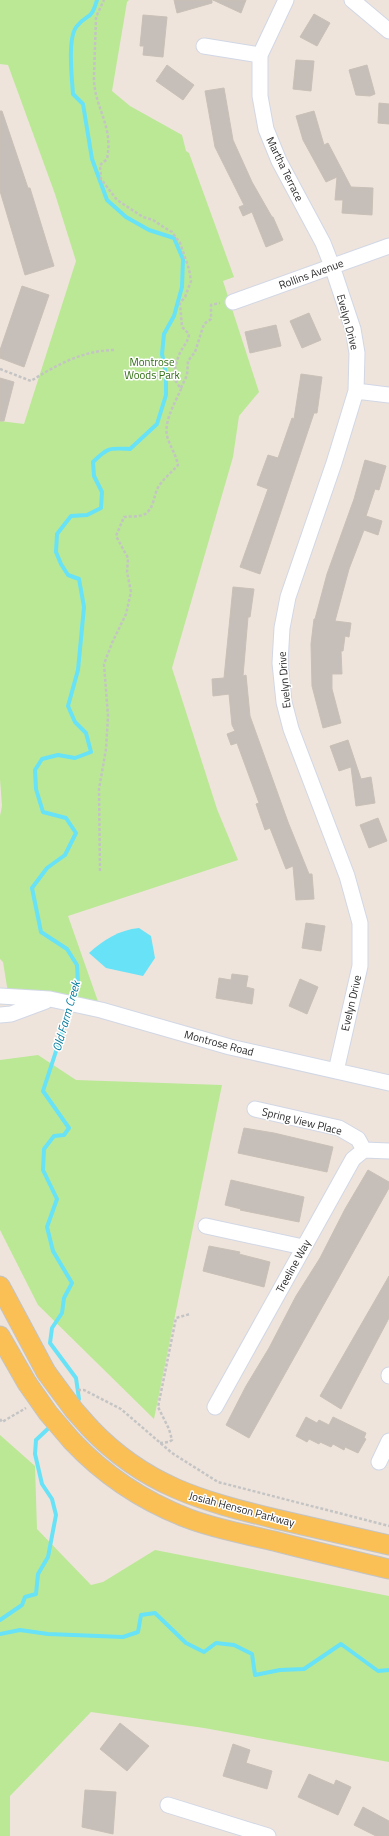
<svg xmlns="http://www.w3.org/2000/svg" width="389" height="1836" font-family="'Titillium Web',sans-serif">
  <rect width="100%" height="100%" fill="#eee4dc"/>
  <path fill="#bbe895" d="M0 0H129L127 2 112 91 130 106 182 135 186 151 189 153 234 277 223 281 259 392 239 416 233 457 172 668 217 809 238 860 68 916 101 1010 9 999 3 962 0 959V816L2 806 0 779V421L24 424 76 261 55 194 8 65 0 64Z
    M38 1055 76 1080 222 1085 154 1419 38 1305 0 1230V1060Z
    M0 1435 35 1466 37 1529 91 1585 103 1582 155 1550 389 1596V1762L204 1728 91 1712 10 1796V1836H0Z"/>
  <path fill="#68e2f7" d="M139 928 151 936 155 958 143 976 106 968 89 953C103 940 119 930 139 928Z"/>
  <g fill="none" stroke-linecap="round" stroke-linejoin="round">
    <path stroke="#68e2f7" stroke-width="4" d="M75 1403 79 1399 76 1378 50 1343 52 1328 62 1313 64 1298 72 1283 53 1251 47 1227 57 1199 43 1170 44 1149 54 1136 64 1135 69 1128 43 1091 78 984 77 965 67 949 41 932 32 888 47 868 65 855 76 833 66 818 43 812 36 789 35 770 42 759 58 755 75 758 91 752 86 733 75 722 68 706 78 670 84 607 79 579 68 575 61 564 56 552 57 534 71 516 87 515 101 508 102 492 94 476 93 462C108 447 109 448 130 449L157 424 166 395V374L162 354 164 334 174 316 182 287 183 259 174 238 149 230 126 217 107 200 92 159 83 104 73 94C72 79 67 37 77 26 88 13 91 21 97 0
      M0 1620 22 1605 25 1597 36 1594 38 1574 48 1557 56 1515 52 1499 42 1484 35 1454 36 1440 52 1425
      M0 1634 20 1630 48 1634 123 1637 138 1632 141 1615 155 1613 186 1643 204 1652 216 1643 234 1645 252 1654 255 1675 280 1670 304 1669 341 1644 378 1671 389 1670"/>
  </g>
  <path fill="#c6beb9" stroke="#c9c0b6" d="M174 0H212V3L177 13Z
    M213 0H246L241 13Z
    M314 14 330 23 317 46 300 37Z
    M143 15 167 17 163 57 143 55 144 46H140Z
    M296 60 314 61 311 91 293 89Z
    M167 65 194 85 183 100 156 81Z
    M367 65 375 94 370 96 356 95 349 70Z
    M224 88 233 140 252 182 272 217H273L283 240 266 247 252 212 243 216 239 207 244 205 215 147 205 91Z
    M379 103 389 104V124L378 123Z
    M0 111H2L28 188H30L54 266 25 275 0 191Z
    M314 111 324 145 328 143 351 187 373 188 372 215 342 213 343 200H335L337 177 326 182 303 140 296 116Z
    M22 286 49 295 24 367 0 358V350Z
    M309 313 321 340 302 348 290 321Z
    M276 325 281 346 250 353 245 332Z
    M301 374 322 377 317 413H314L260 574 240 567 268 489 257 485 268 455 278 458 292 418 294 419Z
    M0 378 14 382 4 421H0Z
    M365 460 386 466 379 490 375 489 366 516 382 521 378 535 364 530 349 569 335 621 351 623 349 637 345 636 343 651H341L342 674H332V689L341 723 323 728 312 686 311 644 314 619H315L327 574 354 499Z
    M233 587 254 589 250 617H248L243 676 246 675 250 716 288 822 309 874H312L314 899 296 900 293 866 286 869 270 828 265 830 256 804 259 803 237 743 231 745 227 734 235 731 232 725 229 694 213 696 212 679 224 678Z
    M348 740 361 779 371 777 375 803 356 806 351 767 339 771 330 746Z
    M378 818 387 841 369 848 360 825Z
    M306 923 325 926 321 951 302 948Z
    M232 974 248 976 246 987 254 989 252 1004 216 998 219 978 231 980Z
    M300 979 318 987 307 1014 289 1006Z
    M244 1128 274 1133 333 1147 327 1172 238 1153Z
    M368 1170 389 1182V1188L249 1438 226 1425 246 1386 269 1348 296 1296 320 1258 345 1209Z
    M231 1180 304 1197 299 1222 240 1210 241 1209 225 1205Z
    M209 1246 240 1252 239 1254 270 1262 264 1287 203 1271Z
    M389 1276V1318L341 1409 320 1396Z
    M306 1417 317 1423 319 1420 329 1425 333 1417 366 1433 364 1438 366 1439 358 1453 345 1447 344 1450 333 1444 331 1447 320 1442 319 1444 309 1439 307 1442 296 1436Z
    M120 1723 149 1746 127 1771 100 1749Z
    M233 1744 250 1750 246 1763 272 1771 267 1789 223 1776Z
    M309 1774 334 1785 336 1780 351 1787 338 1815 298 1797Z
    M85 1790 116 1792 113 1834 82 1827Z
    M363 1807 389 1821V1836H376L354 1825Z"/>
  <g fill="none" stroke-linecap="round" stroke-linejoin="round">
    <g stroke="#d1d7e5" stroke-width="17">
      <path id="minor" d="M286 0 260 55V96L266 129 279 161 323 243 332 266 353 329 357 353 356 391 334 463 288 597 282 628 280 663 284 702 291 729 347 876 360 923V966L336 1071
        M352 0 389 31
        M204 46 260 55
        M233 302 389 246
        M356 391 389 395
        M0 996 50 999 101 1010 230 1047 389 1083
        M0 1015 11 1014 46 1001
        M255 1109 339 1128 358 1139 364 1150
        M206 1226 303 1247
        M389 1375V1376
        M215 1407 353 1159 364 1150 389 1151
        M379 1462 389 1441
        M168 1805 268 1836"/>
    </g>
    <g stroke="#c4c4c4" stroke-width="21">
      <path id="major" d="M0 1286 46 1372
        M0 1336 27 1383
        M90 1428C145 1486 202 1501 276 1519 314 1528 351 1536 389 1545
        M72 1441C104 1475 143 1501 187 1518 215 1529 245 1534 274 1541 312 1551 351 1560 389 1569"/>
    </g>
    <path stroke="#c4c4c4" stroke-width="2.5" stroke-dasharray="3 2" stroke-linecap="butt" d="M0 369 31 381C56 365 84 350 115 350
      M181 388 187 375 188 361 195 352 204 324 211 319V305L220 303
      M100 871 99 789 106 749 108 716 104 664 112 643 126 614 131 592 127 572 128 558 116 536 124 517C130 516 138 517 143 515 155 510 153 494 159 486 164 478 172 472 178 465 176 455 171 448 168 439 162 424 175 403 181 389L173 377C175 370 176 362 179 355 182 347 188 343 189 334L182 327 180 303 185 297 191 281 189 269 180 243 172 232 165 228 153 220 143 217 117 200 101 179 100 165 107 159C114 125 93 106 94 76L96 17 104 0
      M78 1390H84L121 1409 172 1453 218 1482 389 1526
      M0 1419 2 1422 26 1408
      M160 1443 169 1442 172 1440 169 1429 158 1407 176 1318 190 1314"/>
    <use href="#minor" stroke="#fff" stroke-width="15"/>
    <use href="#major" stroke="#fabf55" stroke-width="19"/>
    <g stroke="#c4c4c4" stroke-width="21" stroke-linecap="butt">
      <path id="major-bridge" d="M46 1372 74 1410 90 1428
        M27 1383 48 1413 72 1441"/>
    </g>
    <use href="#major-bridge" stroke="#fabf55" stroke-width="19"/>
  </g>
  <g text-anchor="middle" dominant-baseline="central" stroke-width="3" stroke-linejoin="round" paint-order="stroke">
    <g font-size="11" fill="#2b2b2b" stroke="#fff">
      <text transform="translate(285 169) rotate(64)">Martha Terrace</text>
      <text transform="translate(311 274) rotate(-20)">Rollins Avenue</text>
      <text transform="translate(348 322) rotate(75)">Evelyn Drive</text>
      <text transform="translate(284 680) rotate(-95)">Evelyn Drive</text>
      <text transform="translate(351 1003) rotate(-77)">Evelyn Drive</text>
      <text transform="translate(219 1043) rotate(15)">Montrose Road</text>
      <text transform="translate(302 1121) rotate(14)">Spring View Place</text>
      <text transform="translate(293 1266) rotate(-61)">Treeline Way</text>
      <text transform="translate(242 1509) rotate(15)">Josiah Henson Parkway</text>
    </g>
    <g font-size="11" fill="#326e15" stroke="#fff">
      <text x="152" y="362">Montrose<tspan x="152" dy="13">Woods Park</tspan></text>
    </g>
    <g font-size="12" font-style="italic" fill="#057c9f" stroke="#fff">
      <text transform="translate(66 1016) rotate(-74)">Old Farm Creek</text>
    </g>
  </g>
</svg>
